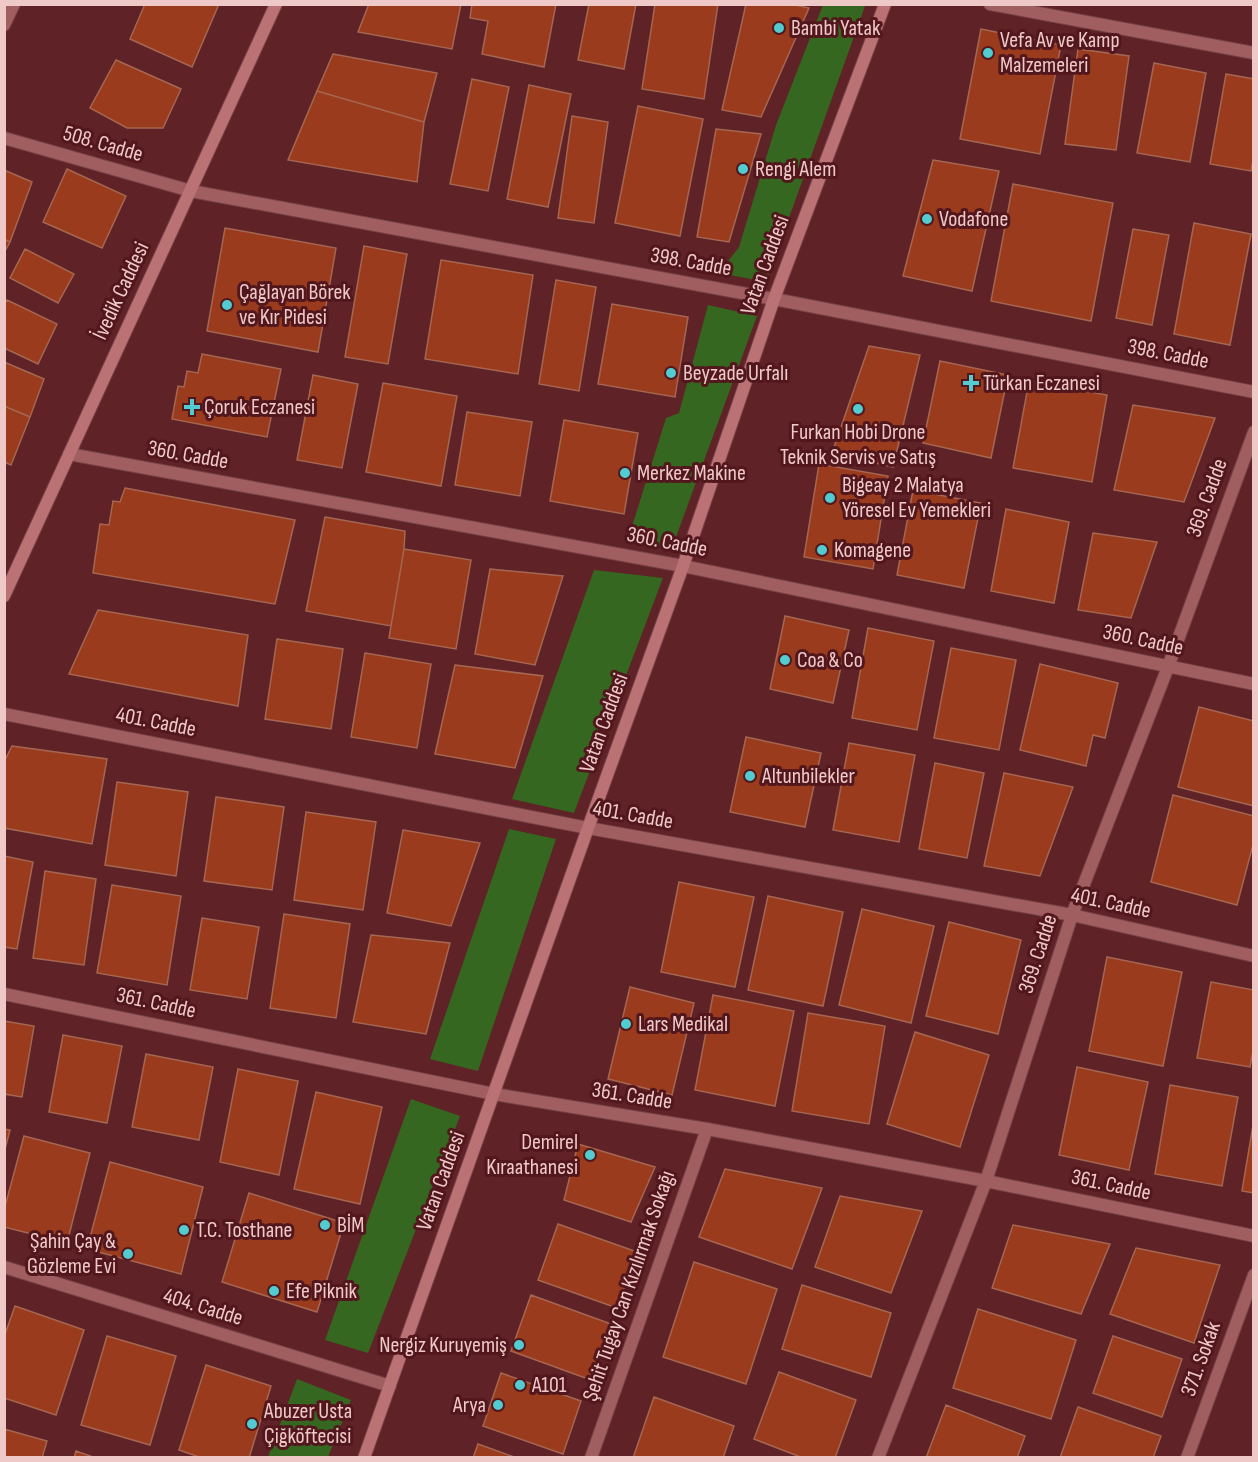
<svg xmlns="http://www.w3.org/2000/svg" width="1258" height="1462" font-family="'Sofia Sans Condensed',sans-serif">
  <rect width="100%" height="100%" fill="#5e2227"/>
  <path fill="#356720" d="M850 4 865 6 766 282 719 273 739 247 776 125 823 5Z
    M708 305 757 316 672 548 628 539 666 418 679 413Z
    M594 570 663 578 574 813 512 799Z
    M509 829 556 839 478 1071 430 1059Z
    M411 1099 460 1116 368 1353 325 1340Z
    M297 1379 351 1400 328 1457H268Z"/>
  <path fill="#993b1c" stroke="#a66652" stroke-width="1.5" d="M145 4H219L192 67 130 39Z
    M369 4H461L452 49 358 32Z
    M472 4H556L544 67 482 54 488 21 470 18Z
    M589 4H636L624 69 578 60Z
    M655 4H718L704 99 642 89Z
    M746 4H791L809 8 761 117 722 110Z
    M981 29 1061 45 1040 154 960 139Z
    M1078 49 1129 56 1116 150 1065 144Z
    M333 54 437 73 424 122 317 91Z
    M116 60 181 89 163 128H127L90 108Z
    M1154 63 1206 73 1190 162 1137 153Z
    M1226 74 1254 79V156L1251 171 1210 164Z
    M472 79 509 87 488 191 450 184Z
    M529 85 571 94 548 207 507 199Z
    M317 91 424 122 417 182 288 160Z
    M638 106 703 119 680 236 615 223Z
    M572 116 608 122 594 223 558 218Z
    M716 129 761 134 729 242 697 237Z
    M933 160 999 171 972 291 903 276Z
    M67 169 126 196 102 248 43 222Z
    M4 170 32 182 10 242 4 239Z
    M1013 184 1113 203 1091 321 991 301Z
    M1194 223 1251 234 1230 345 1174 334Z
    M225 228 336 248 318 352 207 331Z
    M1133 229 1169 235 1152 325 1116 318Z
    M4 239 10 242 4 253Z
    M364 246 407 254 388 364 345 357Z
    M25 249 74 274 58 303 10 278Z
    M441 260 533 275 518 374 425 359Z
    M556 280 596 287 579 391 539 384Z
    M7 300 57 324 38 364 4 348V304Z
    M612 304 688 317 675 397 598 384Z
    M869 346 920 355 893 467 832 453Z
    M202 354 281 369 267 437 172 419 178 386 184 387 187 371 198 373Z
    M940 361 1008 375 991 458 923 443Z
    M4 362 44 379 30 417 4 406Z
    M313 375 358 384 342 468 297 460Z
    M1029 381 1107 395 1092 482 1013 468Z
    M383 383 457 396 441 486 366 472Z
    M1133 405 1215 418 1184 502 1114 490Z
    M4 406 30 417 11 465 4 462Z
    M467 412 532 422 520 496 455 485Z
    M564 420 638 433 624 514 550 501Z
    M819 464 888 476 873 569 804 557Z
    M125 488 295 520 275 604 93 573 100 524 109 525 113 501 120 502Z
    M913 490 981 503 964 588 897 575Z
    M1006 509 1069 522 1054 603 991 591Z
    M325 517 405 531 404 549 391 626 306 611Z
    M1093 533 1157 542 1131 618 1078 610Z
    M404 549 471 560 456 649 389 638Z
    M490 569 563 576 535 665 475 654Z
    M98 610 248 635 238 706 69 674Z
    M785 616 849 630 833 703 770 689Z
    M868 628 934 641 917 730 852 718Z
    M277 639 343 649 331 729 265 719Z
    M951 648 1016 660 999 750 934 738Z
    M365 653 431 664 417 748 351 737Z
    M1040 664 1118 683 1105 738 1093 735 1086 766 1020 750Z
    M455 665 543 676 515 768 435 754Z
    M1199 707 1254 721V806L1178 787Z
    M746 737 821 753 805 827 730 812Z
    M849 743 915 755 899 842 833 830Z
    M12 746 107 759 92 844 4 828V762Z
    M935 763 984 773 967 858 919 849Z
    M1004 773 1073 787 1040 876 984 866Z
    M117 782 188 792 176 876 105 865Z
    M1173 795 1254 816V841L1237 905 1151 882Z
    M216 797 284 807 272 890 204 881Z
    M306 812 376 822 363 910 294 900Z
    M403 830 480 843 451 926 387 913Z
    M4 856 33 862 17 949 4 947Z
    M45 871 96 879 84 965 33 958Z
    M679 882 754 897 735 987 661 972Z
    M112 885 181 896 167 985 97 973Z
    M768 896 843 912 823 1006 748 990Z
    M862 909 934 926 911 1023 839 1005Z
    M284 914 350 924 336 1018 270 1008Z
    M202 918 259 927 247 999 190 990Z
    M949 922 1021 940 998 1034 926 1016Z
    M371 935 450 943 426 1034 353 1022Z
    M1107 957 1182 972 1163 1066 1089 1051Z
    M1211 982 1254 990V1045L1250 1067 1197 1058Z
    M630 987 694 1003 672 1095 608 1079Z
    M713 995 794 1011 775 1106 695 1090Z
    M808 1013 885 1026 869 1124 792 1111Z
    M4 1021 34 1026 22 1097 4 1094Z
    M915 1032 989 1055 960 1147 887 1124Z
    M63 1035 122 1046 107 1123 49 1112Z
    M146 1054 213 1067 199 1140 132 1127Z
    M1077 1067 1148 1082 1129 1170 1059 1155Z
    M238 1069 298 1081 279 1175 220 1162Z
    M1170 1085 1238 1097 1222 1186 1155 1174Z
    M316 1092 382 1107 360 1204 294 1189Z
    M1254 1119V1193L1242 1191Z
    M4 1129 10 1130 4 1153Z
    M24 1136 90 1153 67 1243 4 1227V1210Z
    M578 1144 655 1167 631 1222 564 1200Z
    M110 1162 203 1187 181 1274 87 1249Z
    M725 1169 822 1188 792 1269 699 1237Z
    M249 1193 344 1223 317 1312 222 1282Z
    M840 1196 922 1211 891 1293 815 1267Z
    M558 1224 637 1252 617 1308 538 1280Z
    M1013 1225 1110 1244 1081 1314 992 1288Z
    M1136 1248 1220 1265 1194 1343 1110 1314Z
    M694 1262 777 1289 746 1384 663 1357Z
    M802 1285 891 1313 871 1377 782 1349Z
    M531 1295 611 1324 591 1380 511 1351Z
    M15 1306 84 1330 56 1415 4 1398V1337Z
    M978 1309 1076 1340 1051 1419 953 1388Z
    M107 1336 176 1356 150 1445 81 1425Z
    M1113 1336 1182 1359 1162 1417 1093 1393Z
    M206 1365 271 1386 249 1458H202L179 1450Z
    M779 1372 856 1400 835 1458H803L754 1439Z
    M501 1373 581 1401 563 1454 483 1426Z
    M654 1397 734 1426 723 1458H633Z
    M946 1405 1025 1436 1017 1458H926Z
    M1078 1407 1161 1436 1153 1458H1060Z
    M4 1429 47 1441 42 1458H4Z
    M478 1444 517 1458H473Z
    M76 1451 96 1458H74Z"/>
  <g fill="none" stroke-linecap="round" stroke-linejoin="round">
    <g stroke="#744046" stroke-width="14">
      <path id="minor" d="M990 4 1254 53
        M4 25 14 4
        M4 138 191 191 774 299 1254 392
        M69 454 683 566 1254 684
        M4 714 588 828 1072 915 1254 956
        M4 1267 390 1386
        M591 1458 707 1129
        M878 1458 986 1181 1072 915 1168 667 1254 432
        M1187 1458 1254 1275"/>
    </g>
    <g stroke="#744046" stroke-width="14">
      <path id="tertiary" d="M4 994 494 1094 707 1129 986 1181 1254 1236"/>
    </g>
    <g stroke="#744046" stroke-width="14">
      <path id="secondary" d="M4 596 276 4
        M364 1458 588 828 683 566 774 299 885 4"/>
    </g>
    <use href="#minor" stroke="#a15e60" stroke-width="12"/>
    <use href="#tertiary" stroke="#a15e60" stroke-width="12"/>
    <use href="#secondary" stroke="#ba7274" stroke-width="12"/>
  </g>
  <g fill="#52ccd0" stroke="#52171d" stroke-width="2">
    <circle cx="779" cy="28" r="6"/>
    <circle cx="988" cy="53" r="6"/>
    <circle cx="743" cy="169" r="6"/>
    <circle cx="927" cy="219" r="6"/>
    <circle cx="227" cy="305" r="6"/>
    <circle cx="671" cy="373" r="6"/>
    <path d="M968 374h6v6h6v6h-6v6h-6v-6h-6v-6h6z"/>
    <path d="M189 398h6v6h6v6h-6v6h-6v-6h-6v-6h6z"/>
    <circle cx="858" cy="409" r="6"/>
    <circle cx="625" cy="473" r="6"/>
    <circle cx="830" cy="498" r="6"/>
    <circle cx="822" cy="550" r="6"/>
    <circle cx="785" cy="660" r="6"/>
    <circle cx="750" cy="776" r="6"/>
    <circle cx="626" cy="1024" r="6"/>
    <circle cx="590" cy="1155" r="6"/>
    <circle cx="325" cy="1225" r="6"/>
    <circle cx="184" cy="1230" r="6"/>
    <circle cx="128" cy="1254" r="6"/>
    <circle cx="274" cy="1291" r="6"/>
    <circle cx="519" cy="1345" r="6"/>
    <circle cx="520" cy="1385" r="6"/>
    <circle cx="498" cy="1405" r="6"/>
    <circle cx="252" cy="1424" r="6"/>
  </g>
  <g text-anchor="middle" dominant-baseline="central" stroke-width="6" stroke-linejoin="round" paint-order="stroke">
    <g font-size="22" fill="#efc8c8" stroke="#52171d" text-anchor="start">
      <text x="791" y="28">Bambi Yatak</text>
      <text x="1000" y="40">Vefa Av ve Kamp<tspan x="1000" dy="25">Malzemeleri</tspan></text>
      <text x="755" y="169">Rengi Alem</text>
      <text x="939" y="219">Vodafone</text>
      <text x="239" y="292">Çağlayan Börek<tspan x="239" dy="25">ve Kır Pidesi</tspan></text>
      <text x="683" y="373">Beyzade Urfalı</text>
      <text x="983" y="383">Türkan Eczanesi</text>
      <text x="204" y="407">Çoruk Eczanesi</text>
      <text x="858" y="432" text-anchor="middle">Furkan Hobi Drone<tspan x="858" dy="25">Teknik Servis ve Satış</tspan></text>
      <text x="637" y="473">Merkez Makine</text>
      <text x="842" y="485">Bigeay 2 Malatya<tspan x="842" dy="25">Yöresel Ev Yemekleri</tspan></text>
      <text x="834" y="550">Komagene</text>
      <text x="797" y="660">Coa &amp; Co</text>
      <text x="762" y="776">Altunbilekler</text>
      <text x="638" y="1024">Lars Medikal</text>
      <text x="578" y="1142" text-anchor="end">Demirel<tspan x="578" dy="25">Kıraathanesi</tspan></text>
      <text x="337" y="1225">BİM</text>
      <text x="196" y="1230">T.C. Tosthane</text>
      <text x="116" y="1241" text-anchor="end">Şahin Çay &amp;<tspan x="116" dy="25">Gözleme Evi</tspan></text>
      <text x="286" y="1291">Efe Piknik</text>
      <text x="507" y="1345" text-anchor="end">Nergiz Kuruyemiş</text>
      <text x="532" y="1385">A101</text>
      <text x="486" y="1405" text-anchor="end">Arya</text>
      <text x="264" y="1411">Abuzer Usta<tspan x="264" dy="25">Çiğköftecisi</tspan></text>
    </g>
    <g font-size="22" fill="#efc8c8" stroke="#52171d">
      <text transform="translate(103 144) rotate(16)">508. Cadde</text>
      <text transform="translate(691 262) rotate(10)">398. Cadde</text>
      <text transform="translate(765 265) rotate(-70)">Vatan Caddesi</text>
      <text transform="translate(121 291) rotate(-65)">İvedik Caddesi</text>
      <text transform="translate(1168 354) rotate(11)">398. Cadde</text>
      <text transform="translate(188 455) rotate(10)">360. Cadde</text>
      <text transform="translate(1207 498) rotate(-70)">369. Cadde</text>
      <text transform="translate(667 542) rotate(11)">360. Cadde</text>
      <text transform="translate(1143 640) rotate(12)">360. Cadde</text>
      <text transform="translate(156 722) rotate(11)">401. Cadde</text>
      <text transform="translate(604 723) rotate(-70)">Vatan Caddesi</text>
      <text transform="translate(633 815) rotate(10)">401. Cadde</text>
      <text transform="translate(1111 903) rotate(12)">401. Cadde</text>
      <text transform="translate(1038 954) rotate(-72)">369. Cadde</text>
      <text transform="translate(156 1003) rotate(12)">361. Cadde</text>
      <text transform="translate(632 1096) rotate(9)">361. Cadde</text>
      <text transform="translate(441 1181) rotate(-70)">Vatan Caddesi</text>
      <text transform="translate(1111 1185) rotate(12)">361. Cadde</text>
      <text transform="translate(629 1286) rotate(-71)">Şehit Tugay Can Kızılırmak Sokağı</text>
      <text transform="translate(203 1307) rotate(17)">404. Cadde</text>
      <text transform="translate(1201 1359) rotate(-70)">371. Sokak</text>
    </g>
  </g>
  <rect width="1258" height="1462" fill="none" stroke="#efc8c8" stroke-width="12"/>
</svg>
